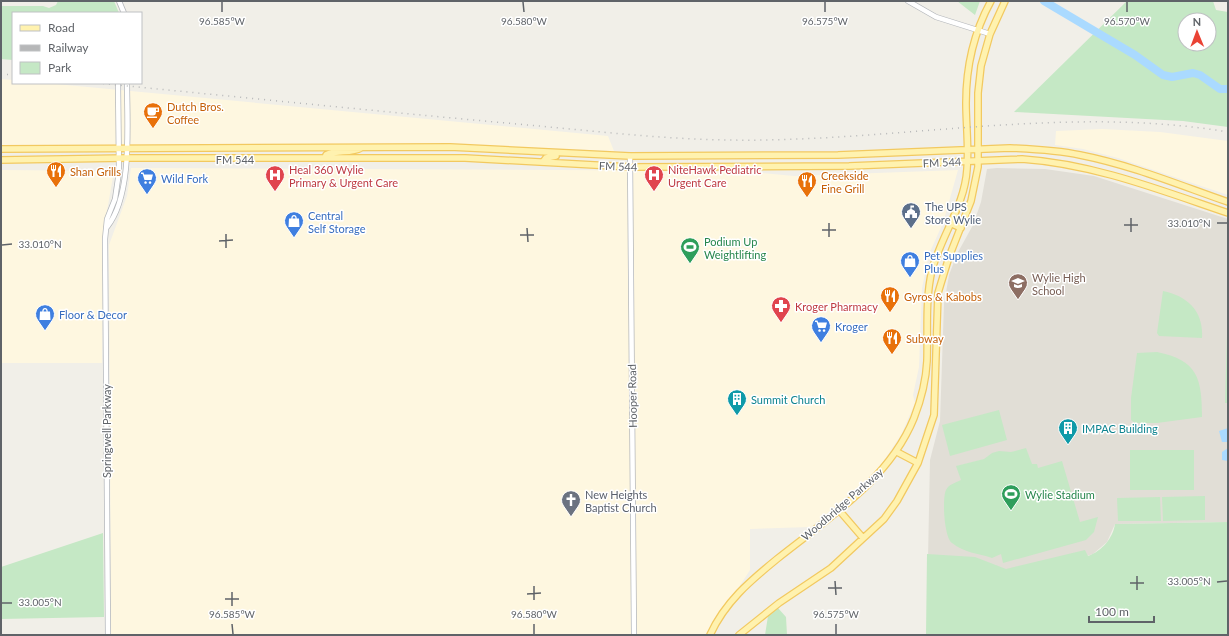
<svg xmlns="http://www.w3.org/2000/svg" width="1229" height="636" font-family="Lato,sans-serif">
  <rect width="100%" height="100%" fill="#f1efe8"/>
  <path fill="#fef7e0" d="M1 79 13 80V83H45L608 136 614 151 443 144 1 146Z
    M1102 129 1160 132 1228 141V195L1118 158 1083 149 1055 145 1056 131Z
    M131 168 742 171 794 176 958 170 943 223 929 254 922 288 919 367 913 395 915 403 901 435 877 471 811 527 750 529V570L708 635H111L109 245 127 196Z
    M1 170 114 171 103 234 102 363H1Z"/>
  <path fill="#e1ded6" d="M997 168 1045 169 1094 176 1228 219V522L1115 524 1107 542 1093 554 927 608 930 460 940 421 944 304 949 275 957 254 973 225 981 202 987 169Z"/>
  <path fill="#c5e8c5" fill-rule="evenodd" d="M58 1H114L119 13H13V60L1 59V6H43L49 8 56 5Z
    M957 1H980L975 15Z
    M1127 1H1213L1216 10 1228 12V127L1183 121 1014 112ZM1185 20H1209V44H1185Z
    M1163 291C1188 296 1204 312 1202 338L1159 336 1157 333Z
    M1227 333H1228V403H1225Z
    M1157 352C1198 360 1202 379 1202 417L1157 423H1135L1131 420V398L1137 353Z
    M999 410 1007 440 950 456 942 425Z
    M1026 448 1032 464H1037L1038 468 1062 461 1080 522 1098 517 1094 532 1086 540 1003 563 1001 554 992 558C978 553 964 553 952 543 944 537 942 499 946 490 949 484 955 483 961 480L956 466 984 459 992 453 999 451 1011 452Z
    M1130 450H1194V490H1130Z
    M1205 496V520L1163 521 1162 497Z
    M1160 497 1161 521H1118L1117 498Z
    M1228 522V635H926L927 554 975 557 1006 569 1085 550 1088 556C1102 551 1113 538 1115 524Z
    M103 533 104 617 1 619V567Z
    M778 608 786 617 787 635H765L768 616Z"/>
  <path fill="#aadaff" d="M1228 428V442H1222L1219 431Z
    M1228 448V461L1222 460V452Z"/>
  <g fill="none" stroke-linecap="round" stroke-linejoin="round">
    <path stroke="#aadaff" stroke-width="8" d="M1044 1 1135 55 1163 75 1172 77 1193 73 1200 75 1220 89H1228"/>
    <g stroke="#b5b8bc" stroke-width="6">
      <path id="minor" d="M119 1 124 13
        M908 1 936 17 990 34
        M630 156 634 635
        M107 227C133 195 127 123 127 83
        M108 635 105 239 107 219 115 199 119 172 118 83"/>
    </g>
    <g stroke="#f2c960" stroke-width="8">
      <path id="major" d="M1 149 450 147 630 156 838 155 1010 148C1034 149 1057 150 1080 155 1131 165 1179 185 1228 202
        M325 158 326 155C337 149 350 154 361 148
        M1 160 126 158H465L631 167 849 166 1022 159C1094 164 1160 190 1228 213
        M543 162 546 158 556 156
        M950 223 961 228
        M897 452 918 463
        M838 509 863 538
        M710 635C725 602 750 581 777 559 827 519 889 480 914 418 921 400 926 381 927 361 928 331 925 300 932 270 941 236 965 205 967 169 969 148 966 125 966 103 966 68 974 32 991 1
        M739 635 779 603 831 568 884 519 897 501 918 463 934 415 938 293 949 257 971 201 978 167V93L981 66 990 34 1005 1"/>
    </g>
    <use href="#minor" stroke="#fff" stroke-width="4.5"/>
    <use href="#major" stroke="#fff2af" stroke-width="5.5"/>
    <path stroke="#b6b7b8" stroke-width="1.5" stroke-dasharray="1 5" stroke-linecap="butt" d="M1 74 13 75
      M97 83C240 97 384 112 528 125 594 131 661 139 727 140 894 143 1062 104 1228 132"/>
  </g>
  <path fill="none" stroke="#5f6368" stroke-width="1.5" d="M222 2V12M523 2 524 12M825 2V12M1127 2V12M1131 218V232M829 223V237M1217 223H1227M1124 225H1138M527 228 528 242M822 230H836M226 234V248M520 235H534M219 241 233 240M2 245 12 244M1137 576V590M835 581 836 595M1217 582 1227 581M1130 583H1144M534 586V600M828 588H842M232 592V606M527 594 541 593M225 599H239M2 603H12M232 624 233 634M534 624V634M836 624V634"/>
  <defs>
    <g id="cafe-pin" transform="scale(1)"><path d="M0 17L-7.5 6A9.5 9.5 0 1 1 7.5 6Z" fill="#e8710a" stroke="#fff"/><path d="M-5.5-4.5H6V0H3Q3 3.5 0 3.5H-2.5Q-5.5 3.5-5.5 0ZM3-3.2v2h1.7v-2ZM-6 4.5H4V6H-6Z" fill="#fff"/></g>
    <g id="restaurant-pin" transform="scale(1)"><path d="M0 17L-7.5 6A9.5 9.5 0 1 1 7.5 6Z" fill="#e8710a" stroke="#fff"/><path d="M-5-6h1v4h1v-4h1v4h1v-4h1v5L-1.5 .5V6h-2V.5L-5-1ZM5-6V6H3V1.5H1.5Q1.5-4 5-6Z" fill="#fff"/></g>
    <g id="hospital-pin" transform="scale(1)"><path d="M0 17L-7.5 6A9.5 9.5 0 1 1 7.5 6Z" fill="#e0444e" stroke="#fff"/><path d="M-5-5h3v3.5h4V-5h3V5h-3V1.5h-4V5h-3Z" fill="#fff"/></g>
    <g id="supermarket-pin" transform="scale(1)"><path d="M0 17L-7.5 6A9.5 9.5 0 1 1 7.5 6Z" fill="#3f7fe0" stroke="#fff"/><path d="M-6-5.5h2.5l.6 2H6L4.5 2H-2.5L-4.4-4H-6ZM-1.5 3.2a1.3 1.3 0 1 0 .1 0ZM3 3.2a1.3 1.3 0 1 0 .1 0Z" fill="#fff"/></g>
    <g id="civic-pin" transform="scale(1)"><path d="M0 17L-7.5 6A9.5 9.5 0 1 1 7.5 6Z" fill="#5c6f8a" stroke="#fff"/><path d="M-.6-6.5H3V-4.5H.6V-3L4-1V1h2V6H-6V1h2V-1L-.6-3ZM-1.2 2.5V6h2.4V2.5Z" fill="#fff"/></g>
    <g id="shop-pin" transform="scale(1)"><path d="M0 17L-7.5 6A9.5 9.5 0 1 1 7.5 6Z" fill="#3f7fe0" stroke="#fff"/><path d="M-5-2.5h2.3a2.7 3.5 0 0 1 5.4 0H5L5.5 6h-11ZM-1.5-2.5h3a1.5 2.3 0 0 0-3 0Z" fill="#fff"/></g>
    <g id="stadium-pin" transform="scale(1)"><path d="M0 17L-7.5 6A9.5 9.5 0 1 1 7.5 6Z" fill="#2e9e5b" stroke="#fff"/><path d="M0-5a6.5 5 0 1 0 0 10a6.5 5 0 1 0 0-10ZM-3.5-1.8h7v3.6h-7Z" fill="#fff"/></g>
    <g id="school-pin" transform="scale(1)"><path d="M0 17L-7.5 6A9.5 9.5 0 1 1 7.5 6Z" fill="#8d6e63" stroke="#fff"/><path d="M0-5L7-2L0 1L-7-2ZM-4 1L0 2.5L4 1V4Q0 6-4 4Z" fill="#fff"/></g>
    <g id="pharmacy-pin" transform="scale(1)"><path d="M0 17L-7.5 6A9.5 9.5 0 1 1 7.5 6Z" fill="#e0444e" stroke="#fff"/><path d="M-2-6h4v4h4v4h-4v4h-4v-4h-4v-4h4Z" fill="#fff"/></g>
    <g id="building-pin" transform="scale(1)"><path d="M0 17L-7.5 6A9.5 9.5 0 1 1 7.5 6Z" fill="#0f9aa8" stroke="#fff"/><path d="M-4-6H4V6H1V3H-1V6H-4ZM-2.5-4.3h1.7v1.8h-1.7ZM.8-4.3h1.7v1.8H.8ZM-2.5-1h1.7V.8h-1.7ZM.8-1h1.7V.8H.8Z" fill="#fff"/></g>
    <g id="church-pin" transform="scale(1)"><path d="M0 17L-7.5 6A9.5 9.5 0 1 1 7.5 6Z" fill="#6b7280" stroke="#fff"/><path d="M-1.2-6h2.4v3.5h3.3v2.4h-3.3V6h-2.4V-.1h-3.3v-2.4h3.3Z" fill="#fff"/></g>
  </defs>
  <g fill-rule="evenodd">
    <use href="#cafe-pin" x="153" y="112"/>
    <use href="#restaurant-pin" x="56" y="171"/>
    <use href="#hospital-pin" x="275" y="175"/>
    <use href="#hospital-pin" x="654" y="175"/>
    <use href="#supermarket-pin" x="147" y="178"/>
    <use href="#restaurant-pin" x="807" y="181"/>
    <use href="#civic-pin" x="911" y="212"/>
    <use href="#shop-pin" x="294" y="221"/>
    <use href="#stadium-pin" x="690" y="247"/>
    <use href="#shop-pin" x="910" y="261"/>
    <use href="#school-pin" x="1018" y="283"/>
    <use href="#restaurant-pin" x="890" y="296"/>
    <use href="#pharmacy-pin" x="781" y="306"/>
    <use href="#shop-pin" x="45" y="314"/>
    <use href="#supermarket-pin" x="821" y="326"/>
    <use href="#restaurant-pin" x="892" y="338"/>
    <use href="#building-pin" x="737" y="399"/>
    <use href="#building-pin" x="1068" y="428"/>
    <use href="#stadium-pin" x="1011" y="494"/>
    <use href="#church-pin" x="571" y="500"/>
  </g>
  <g text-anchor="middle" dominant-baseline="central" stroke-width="3" stroke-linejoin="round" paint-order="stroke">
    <g font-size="11" fill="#c56008" stroke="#fff" text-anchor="start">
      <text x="167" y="106">Dutch Bros.<tspan x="167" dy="13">Coffee</tspan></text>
      <text x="70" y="171">Shan Grills</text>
      <text x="821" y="175">Creekside<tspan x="821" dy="13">Fine Grill</tspan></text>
      <text x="904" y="296">Gyros &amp; Kabobs</text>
      <text x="906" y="338">Subway</text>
    </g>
    <g font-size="11" fill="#5f6368" stroke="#fff">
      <text x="235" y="159">FM 544</text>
      <text transform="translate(942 162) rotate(-3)">FM 544</text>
      <text transform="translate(618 166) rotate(2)">FM 544</text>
      <text transform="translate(632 396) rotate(-91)">Hooper Road</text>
      <text transform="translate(106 431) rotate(-90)">Springwell Parkway</text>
      <text transform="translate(842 504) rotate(-41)">Woodbridge Parkway</text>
    </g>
    <g font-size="11" fill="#be3a42" stroke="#fff" text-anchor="start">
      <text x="289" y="169">Heal 360 Wylie<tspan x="289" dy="13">Primary &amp; Urgent Care</tspan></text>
      <text x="668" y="169">NiteHawk Pediatric<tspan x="668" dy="13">Urgent Care</tspan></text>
      <text x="795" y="306">Kroger Pharmacy</text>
    </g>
    <g font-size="11" fill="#366cbe" stroke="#fff" text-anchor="start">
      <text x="161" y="178">Wild Fork</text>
      <text x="308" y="215">Central<tspan x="308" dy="13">Self Storage</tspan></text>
      <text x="924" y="255">Pet Supplies<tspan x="924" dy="13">Plus</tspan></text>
      <text x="59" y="314">Floor &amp; Decor</text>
      <text x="835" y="326">Kroger</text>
    </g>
    <g font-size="11" fill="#4e5e75" stroke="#fff" text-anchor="start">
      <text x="925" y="206">The UPS<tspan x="925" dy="13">Store Wylie</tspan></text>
    </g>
    <g font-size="11" fill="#27864d" stroke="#fff" text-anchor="start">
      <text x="704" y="241">Podium Up<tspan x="704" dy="13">Weightlifting</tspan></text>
      <text x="1025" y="494">Wylie Stadium</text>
    </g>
    <g font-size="11" fill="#785e54" stroke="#fff" text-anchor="start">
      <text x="1032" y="277">Wylie High<tspan x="1032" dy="13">School</tspan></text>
    </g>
    <g font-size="11" fill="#0d838f" stroke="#fff" text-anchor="start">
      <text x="751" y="399">Summit Church</text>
      <text x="1082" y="428">IMPAC Building</text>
    </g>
    <g font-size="11" fill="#5b616d" stroke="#fff" text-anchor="start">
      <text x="585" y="494">New Heights<tspan x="585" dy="13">Baptist Church</tspan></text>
    </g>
  </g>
  <g font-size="10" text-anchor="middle" fill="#5f6368" stroke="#fff" stroke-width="3" stroke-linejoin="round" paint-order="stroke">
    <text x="222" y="25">96.585°W</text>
    <text x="524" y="25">96.580°W</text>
    <text x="825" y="25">96.575°W</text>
    <text x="1127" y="25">96.570°W</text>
    <text x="1189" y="227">33.010°N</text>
    <text x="40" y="248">33.010°N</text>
    <text x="1189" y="585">33.005°N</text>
    <text x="40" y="606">33.005°N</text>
    <text x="232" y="618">96.585°W</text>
    <text x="534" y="618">96.580°W</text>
    <text x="836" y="618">96.575°W</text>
  </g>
  <rect width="1229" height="636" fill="none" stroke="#5f6368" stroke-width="4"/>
  <rect x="12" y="12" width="130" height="72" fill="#ffffff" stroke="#bfc1c3"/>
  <rect x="20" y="25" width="20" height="6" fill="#fff2af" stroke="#bfc1c3"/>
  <text x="48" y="32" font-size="12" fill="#5f6368">Road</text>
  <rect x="20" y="45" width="20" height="6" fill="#b6b7b8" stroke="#bfc1c3"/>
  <text x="48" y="52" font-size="12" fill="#5f6368">Railway</text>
  <rect x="20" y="62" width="20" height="12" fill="#c5e8c5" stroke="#bfc1c3"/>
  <text x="48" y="72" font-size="12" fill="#5f6368">Park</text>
  <g transform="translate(1197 32) rotate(359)"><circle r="19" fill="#ffffff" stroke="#bfc1c3"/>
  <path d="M0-3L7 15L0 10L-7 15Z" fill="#ea4335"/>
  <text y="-6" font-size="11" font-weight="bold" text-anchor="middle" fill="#5f6368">N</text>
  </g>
  <path d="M1089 616v6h65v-6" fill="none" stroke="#5f6368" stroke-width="2"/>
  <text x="1095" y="616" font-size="12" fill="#5f6368" stroke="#ffffff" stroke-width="3" paint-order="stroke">100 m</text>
</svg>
